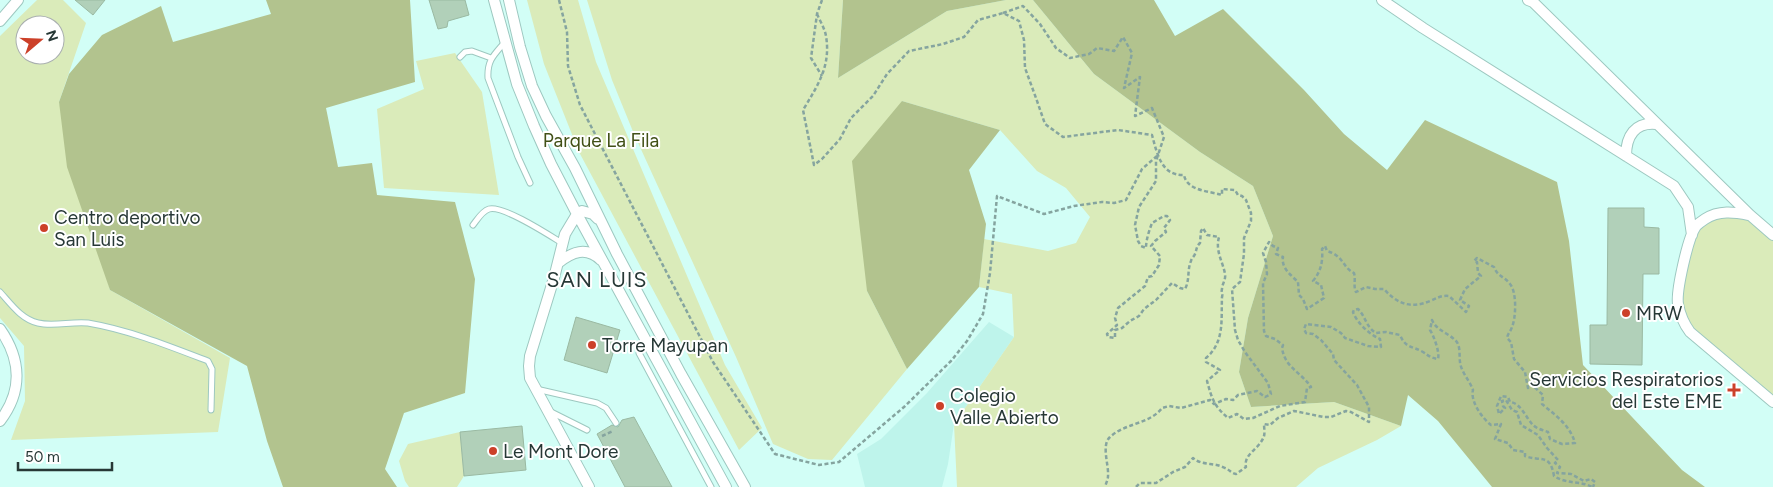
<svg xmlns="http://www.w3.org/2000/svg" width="1773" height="487" font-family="Figtree,sans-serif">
  <rect width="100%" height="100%" fill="#d2fef6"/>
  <path fill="#bef4eb" d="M989 322 1014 337 954 424 948 464 942 487H865L857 454 881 439 927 393Z"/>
  <path fill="#daebba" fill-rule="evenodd" d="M37 0H63L86 23 59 102 110 290 230 358 218 432 11 440 25 401 24 346 0 318V36ZM25 25H55V55H25Z
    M527 0H578L596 62 725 365 762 428 739 450 579 152 544 64Z
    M587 0H843L838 78 947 11 1006 0H1033L1094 74 1200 152 1253 186 1273 236 1248 318 1239 372 1251 407 1334 402 1401 426 1377 440 1318 468 1296 487H957L954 424 1014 337 1012 294 979 287 984 239 1048 251 1076 243 1090 217 1066 188 1037 171 1000 130 902 101 867 291 907 369 832 460 808 459 773 444 736 357 634 134 612 80Z
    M455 53 482 92 499 195 384 188 377 109 424 89 416 61Z
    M1740 213 1773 235V402L1690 332 1679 311 1686 259 1703 220Z
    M460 432 464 476 457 487H409L405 481 399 461 408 444Z"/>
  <path fill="#b2c38e" d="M266 0H410L415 82 326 108 338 167 372 163 377 195 455 202 475 279 465 393 404 413 385 469 397 487H283L267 441 247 366 110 290 67 167 59 102 69 74 102 35 161 6 173 42 271 14Z
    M843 0H1006L947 11 838 78Z
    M1033 0H1154L1175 36 1223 9 1304 90 1344 134 1387 170 1425 120 1557 182 1569 241 1583 365 1682 470 1705 487H1492L1438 421 1408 395 1401 426 1334 402 1251 407 1239 372 1248 318 1273 236 1253 186 1200 152 1094 74Z
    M902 101 1000 130 969 170 986 224 979 287 907 369 867 291 852 161Z"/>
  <path fill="#b1d0b9" stroke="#9ab9a2" d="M75 0H105L93 15Z
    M429 0H465L469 15 448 21 447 27 438 29Z
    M1608 208H1644V227L1659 228V274H1643L1642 365 1590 364V325H1607Z
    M576 317 620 330 607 373 564 360Z
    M634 417 672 487H625L597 434 612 425 618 427 622 420Z
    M522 426 526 470 464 476 460 432Z"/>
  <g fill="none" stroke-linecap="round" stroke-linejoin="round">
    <g stroke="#9dc8c0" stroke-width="7">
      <path id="lane" d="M505 42C494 55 487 60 488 78L518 157 530 183
        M460 57 465 52 472 51 491 58
        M473 225C477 220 482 211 489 209 503 205 549 235 562 243
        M0 292C11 304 21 319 38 323 54 327 72 321 88 323 129 330 169 346 208 361L212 369 211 410
        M646 343 639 353 711 487
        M536 389 597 403 606 408 616 423
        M549 411 587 430"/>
    </g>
    <g stroke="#9dc8c0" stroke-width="12">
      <path id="street" d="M494 0 517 84 534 126 551 164 577 214 726 487
        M509 0 520 47 532 86 546 116 575 168 617 254 681 374 745 487
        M1382 0 1423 28 1674 186 1688 207 1692 235
        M1528 0 1533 2 1750 215 1773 235
        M0 21 18 0
        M1626 156C1626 136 1635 122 1656 124
        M1749 215C1734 212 1719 210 1705 219 1702 221 1698 224 1696 226 1688 237 1676 291 1678 304 1680 315 1684 324 1690 332L1773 402
        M558 263C572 252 586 246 601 260
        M0 329C21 359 23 391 0 421
        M589 487 530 378 529 366 530 356 554 278 565 234 577 214 582 211 593 214 598 219"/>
    </g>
    <path stroke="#85a49f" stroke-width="2.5" stroke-dasharray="4 2.5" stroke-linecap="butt" d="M559 0 567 32 568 66 580 105 713 362 775 454 819 465 839 462 904 407 951 361 967 341 983 314 990 273 997 196 1044 214 1074 206 1102 202 1114 203 1126 200 1142 169 1157 156
      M822 0 817 14 811 58 822 76
      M1003 13 1023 6 1040 24 1056 48 1070 58 1089 54 1097 48 1114 51 1123 37 1132 53 1124 88 1140 77 1135 116 1152 108 1164 137 1156 161V181L1139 207 1135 225 1138 241 1141 246 1146 248C1146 240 1149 231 1152 223L1164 216H1167L1170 220 1164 228 1166 232 1155 241 1151 246 1160 256 1159 265 1152 276 1148 277 1145 286 1118 308 1115 318 1117 325 1107 334 1108 337 1115 338V330L1122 328 1130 321 1139 316 1144 309 1156 300 1172 283 1180 288 1185 289C1190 280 1187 270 1191 261 1192 257 1194 257 1195 254 1197 249 1196 247 1200 243L1201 231 1203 228 1207 235 1219 237C1215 251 1223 262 1225 274 1226 280 1222 284 1222 289 1221 292 1223 294 1222 297 1221 319 1225 342 1206 358V362L1220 370 1207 381C1212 399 1214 406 1228 418L1237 414 1244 419 1253 418 1280 406 1305 402 1307 388 1311 387C1301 372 1285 368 1282 348L1283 345 1275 339 1266 336 1264 331 1263 283 1267 274 1266 262 1263 253 1269 242 1273 246 1278 248 1276 254 1283 257C1281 268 1291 275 1298 282L1299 295 1303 299 1307 309 1324 298 1321 285 1313 281C1321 271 1323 262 1322 249L1325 246 1327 251C1344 256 1342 267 1354 273 1356 280 1353 286 1356 292L1366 287 1375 289H1384C1397 304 1411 309 1430 301 1437 298 1442 295 1449 296L1466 312 1469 306 1460 300 1465 289 1481 276 1478 273 1477 262 1474 261 1477 258 1494 267C1497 276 1505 277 1510 284 1517 292 1516 318 1512 327 1511 331 1508 333 1507 338L1511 342 1514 359 1525 372 1528 388 1531 384 1543 395 1542 404C1555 415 1570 425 1575 443L1562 444 1550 439 1548 432C1543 430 1537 429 1533 425 1526 418 1521 403 1510 402L1508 397 1501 396 1497 406 1499 414 1505 408 1503 406 1502 401 1506 400 1512 410 1517 412 1521 425 1538 435 1547 448 1558 460 1555 463 1560 467 1557 473 1571 474 1584 481 1591 479 1595 482 1593 487
      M817 14C820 21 825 29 826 36 831 66 818 85 803 110L814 165 822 159 840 139 851 118 873 96 887 74 909 51 943 44 964 37 978 20 1003 13 1019 21 1024 40 1025 68 1036 98 1045 124 1063 137 1118 130 1152 135C1157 153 1161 176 1184 175 1187 191 1209 191 1222 195V189L1235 190 1238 195 1242 196 1246 200 1251 213V221L1244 238V254L1240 282 1232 289 1235 330 1238 340 1245 352 1268 383 1271 394 1265 397 1257 391 1238 395 1233 400 1226 399 1214 404 1210 400 1181 408 1169 406 1162 408C1150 424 1125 423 1110 437 1101 445 1109 465 1108 476 1108 480 1106 483 1105 487
      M602 436 613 431
      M1136 487 1140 483H1156L1173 472 1185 467 1193 458C1202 466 1214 462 1225 468 1230 470 1231 473 1236 474L1246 467C1243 454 1260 449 1264 436 1265 433 1264 427 1264 424L1270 425 1278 418 1294 411 1324 417H1331L1346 411 1351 412 1369 422V407L1357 385 1334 360 1333 354 1321 340 1313 334 1306 333 1304 329 1306 324 1331 327 1341 333 1345 338 1368 346 1381 347 1380 339C1369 334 1357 323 1353 312L1354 310 1358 309C1366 317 1366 327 1376 333L1386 332 1400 335C1406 349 1413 346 1423 352 1429 356 1431 358 1438 359 1440 353 1434 336 1430 330L1432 320C1436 330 1448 333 1455 340 1461 345 1459 355 1460 362 1461 372 1470 381 1473 390 1470 401 1482 418 1491 425L1501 424 1495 439 1508 443 1513 450 1525 452V456C1541 462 1550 453 1554 476 1568 485 1579 480 1592 487"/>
    <use href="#lane" stroke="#fff" stroke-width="5"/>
    <use href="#street" stroke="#fff" stroke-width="10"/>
  </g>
  <g fill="#cc4029" stroke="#fff" stroke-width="2">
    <circle cx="44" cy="228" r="5"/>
    <circle cx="1626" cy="313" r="5"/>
    <circle cx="592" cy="345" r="5"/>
    <path d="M1731.5 382.5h5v5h5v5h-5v5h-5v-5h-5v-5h5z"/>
    <circle cx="940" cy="406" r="5"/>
    <circle cx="493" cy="451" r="5"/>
  </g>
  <g text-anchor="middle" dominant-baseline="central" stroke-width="4" stroke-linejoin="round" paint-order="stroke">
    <g font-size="19" fill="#415016" stroke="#fff">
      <text x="601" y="140">Parque La Fila</text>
    </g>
    <g font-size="19" fill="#273836" stroke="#fff" text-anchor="start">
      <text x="54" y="217">Centro deportivo<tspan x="54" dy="22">San Luis</tspan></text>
      <text x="1636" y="313">MRW</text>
      <text x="602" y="345">Torre Mayupan</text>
      <text x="1723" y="379" text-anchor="end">Servicios Respiratorios<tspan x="1723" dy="22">del Este EME</tspan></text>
      <text x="950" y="395">Colegio<tspan x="950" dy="22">Valle Abierto</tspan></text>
      <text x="503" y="451">Le Mont Dore</text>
    </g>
    <g font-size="21" letter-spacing="1" fill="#273836" stroke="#fff">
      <text x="597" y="279">SAN LUIS</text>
    </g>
  </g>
  <g transform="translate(40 40) rotate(71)"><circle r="24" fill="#ffffff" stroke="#a9afaf"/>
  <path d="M0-4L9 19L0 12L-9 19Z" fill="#cc4029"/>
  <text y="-8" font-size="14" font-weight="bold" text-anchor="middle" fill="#273836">N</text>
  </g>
  <path d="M18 462v8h94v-8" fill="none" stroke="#273836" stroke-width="2.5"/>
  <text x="25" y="462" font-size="15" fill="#273836" stroke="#ffffff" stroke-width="4" paint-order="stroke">50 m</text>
</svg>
